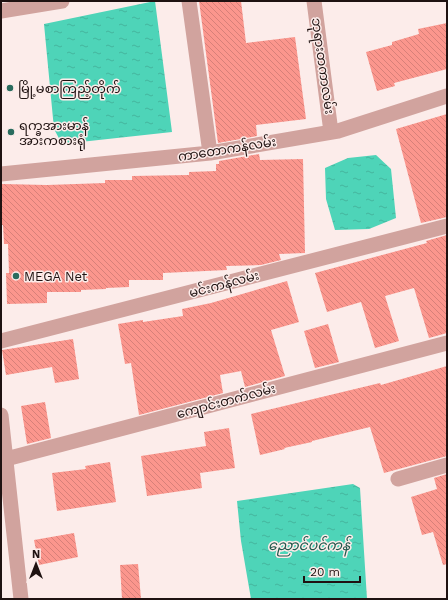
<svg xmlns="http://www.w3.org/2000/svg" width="448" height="600" font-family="'Work Sans','Noto Sans Myanmar',sans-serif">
  <defs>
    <pattern id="water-ripples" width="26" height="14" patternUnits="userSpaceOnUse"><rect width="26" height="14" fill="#4ed4b8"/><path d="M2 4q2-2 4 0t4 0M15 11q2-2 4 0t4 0" fill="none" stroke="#44b59d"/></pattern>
    <pattern id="building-back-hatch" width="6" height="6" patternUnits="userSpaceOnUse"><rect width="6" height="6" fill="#fb968d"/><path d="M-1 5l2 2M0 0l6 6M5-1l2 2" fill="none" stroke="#d78079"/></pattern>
  </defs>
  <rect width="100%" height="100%" fill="#fcecea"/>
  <path fill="url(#water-ripples)" d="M155 1 172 132 62 144 54 129 44 24Z
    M376 155 391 169 396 218 369 229 335 230 326 199 325 168 348 158Z
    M353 484 360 488 367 599H251L241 541 237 501Z"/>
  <path fill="url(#building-back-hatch)" d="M199 1H241L246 43 295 37 306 119 256 125 257 136 218 143Z
    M447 23V69L394 83 395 86 377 91 366 52 392 45V42L419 34 418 29Z
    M447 114V217L421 223 396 129Z
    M259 154 260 160 303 159 305 253 279 254 281 260 261 265 226 266 227 270 163 273V280H129V287L106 288V289L81 290V292H47V303L7 304 6 273H9L8 244H4L3 225H1L2 184 47 185 105 183V180H132V176L189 175V172L216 171V164H219V161Z
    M447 235V333L429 338 414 288 385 296 399 341 375 348 361 302 327 312 315 273 427 243 426 241Z
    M287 281 299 322 271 330 285 376 245 387 241 371 220 375 223 393 139 415 131 363 125 364 118 324 143 320V322L183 316 182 309 211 303Z
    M328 324 339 362 315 368 304 331Z
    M73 339 79 379 55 383 52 367 6 375 2 350Z
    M447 366V456L384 473 370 427 312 441V442L284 448 285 449 260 455 251 414 380 383 381 385Z
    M45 402 51 438 27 444 21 406Z
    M229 428 235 468 200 473 202 488 147 496 141 456 206 446 204 432Z
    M110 462 116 502 57 511 52 473 86 469 85 466Z
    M447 474V564L443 565 433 532 422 535 411 497 437 489 434 478Z
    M74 533 78 557 39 565 34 540Z
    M138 564 141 599H122L120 565Z"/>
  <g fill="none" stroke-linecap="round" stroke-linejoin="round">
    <path stroke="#d1a39e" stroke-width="15" d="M189 1 210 153
      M314 1 331 132
      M1 11 62 1
      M1 174 210 153 338 131 447 96
      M1 341 447 226
      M1 415 21 599
      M6 459 447 343
      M398 479 447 465"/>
  </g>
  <g fill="#296c5e" stroke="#fcecea" stroke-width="1.5">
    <circle cx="10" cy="88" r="4"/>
    <circle cx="11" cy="132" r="4"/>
    <circle cx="16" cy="276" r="4"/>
  </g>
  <g text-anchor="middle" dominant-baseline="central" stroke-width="3" stroke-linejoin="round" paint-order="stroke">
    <g font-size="13" fill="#1f1211" stroke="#fcecea">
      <text transform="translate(323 66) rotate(82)">ဘုရားတကာလမ်း</text>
      <text transform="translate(227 149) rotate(-9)">ကာတောကန်လမ်း</text>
      <text transform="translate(224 284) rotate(-15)">မင်းကန်လမ်း</text>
      <text transform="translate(226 401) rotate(-15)">ကျောင်းတက်လမ်း</text>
    </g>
    <g font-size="13" fill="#1f1211" stroke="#fcecea" text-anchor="start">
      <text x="18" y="88">မြို့မစာကြည့်တိုက်</text>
      <text x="19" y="125">ရက္ခအားမာန်<tspan x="19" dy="15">အားကစားရုံ</tspan></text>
      <text x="24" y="276">MEGA Net</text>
    </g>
    <g font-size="14" font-style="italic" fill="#21584c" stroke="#fcecea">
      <text x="309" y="545">ညောင်ပင်ကန်</text>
    </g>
  </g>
  <rect width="448" height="600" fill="none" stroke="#1f1211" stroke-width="4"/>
  <g transform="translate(36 564)" stroke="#fcecea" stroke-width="3" paint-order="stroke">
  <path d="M0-3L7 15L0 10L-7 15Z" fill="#1f1211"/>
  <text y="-6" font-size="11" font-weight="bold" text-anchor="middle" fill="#1f1211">N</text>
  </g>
  <path d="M304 576v6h56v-6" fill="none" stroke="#1f1211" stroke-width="2"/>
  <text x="310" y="576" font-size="12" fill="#1f1211" stroke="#fcecea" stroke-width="3" paint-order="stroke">20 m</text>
</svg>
